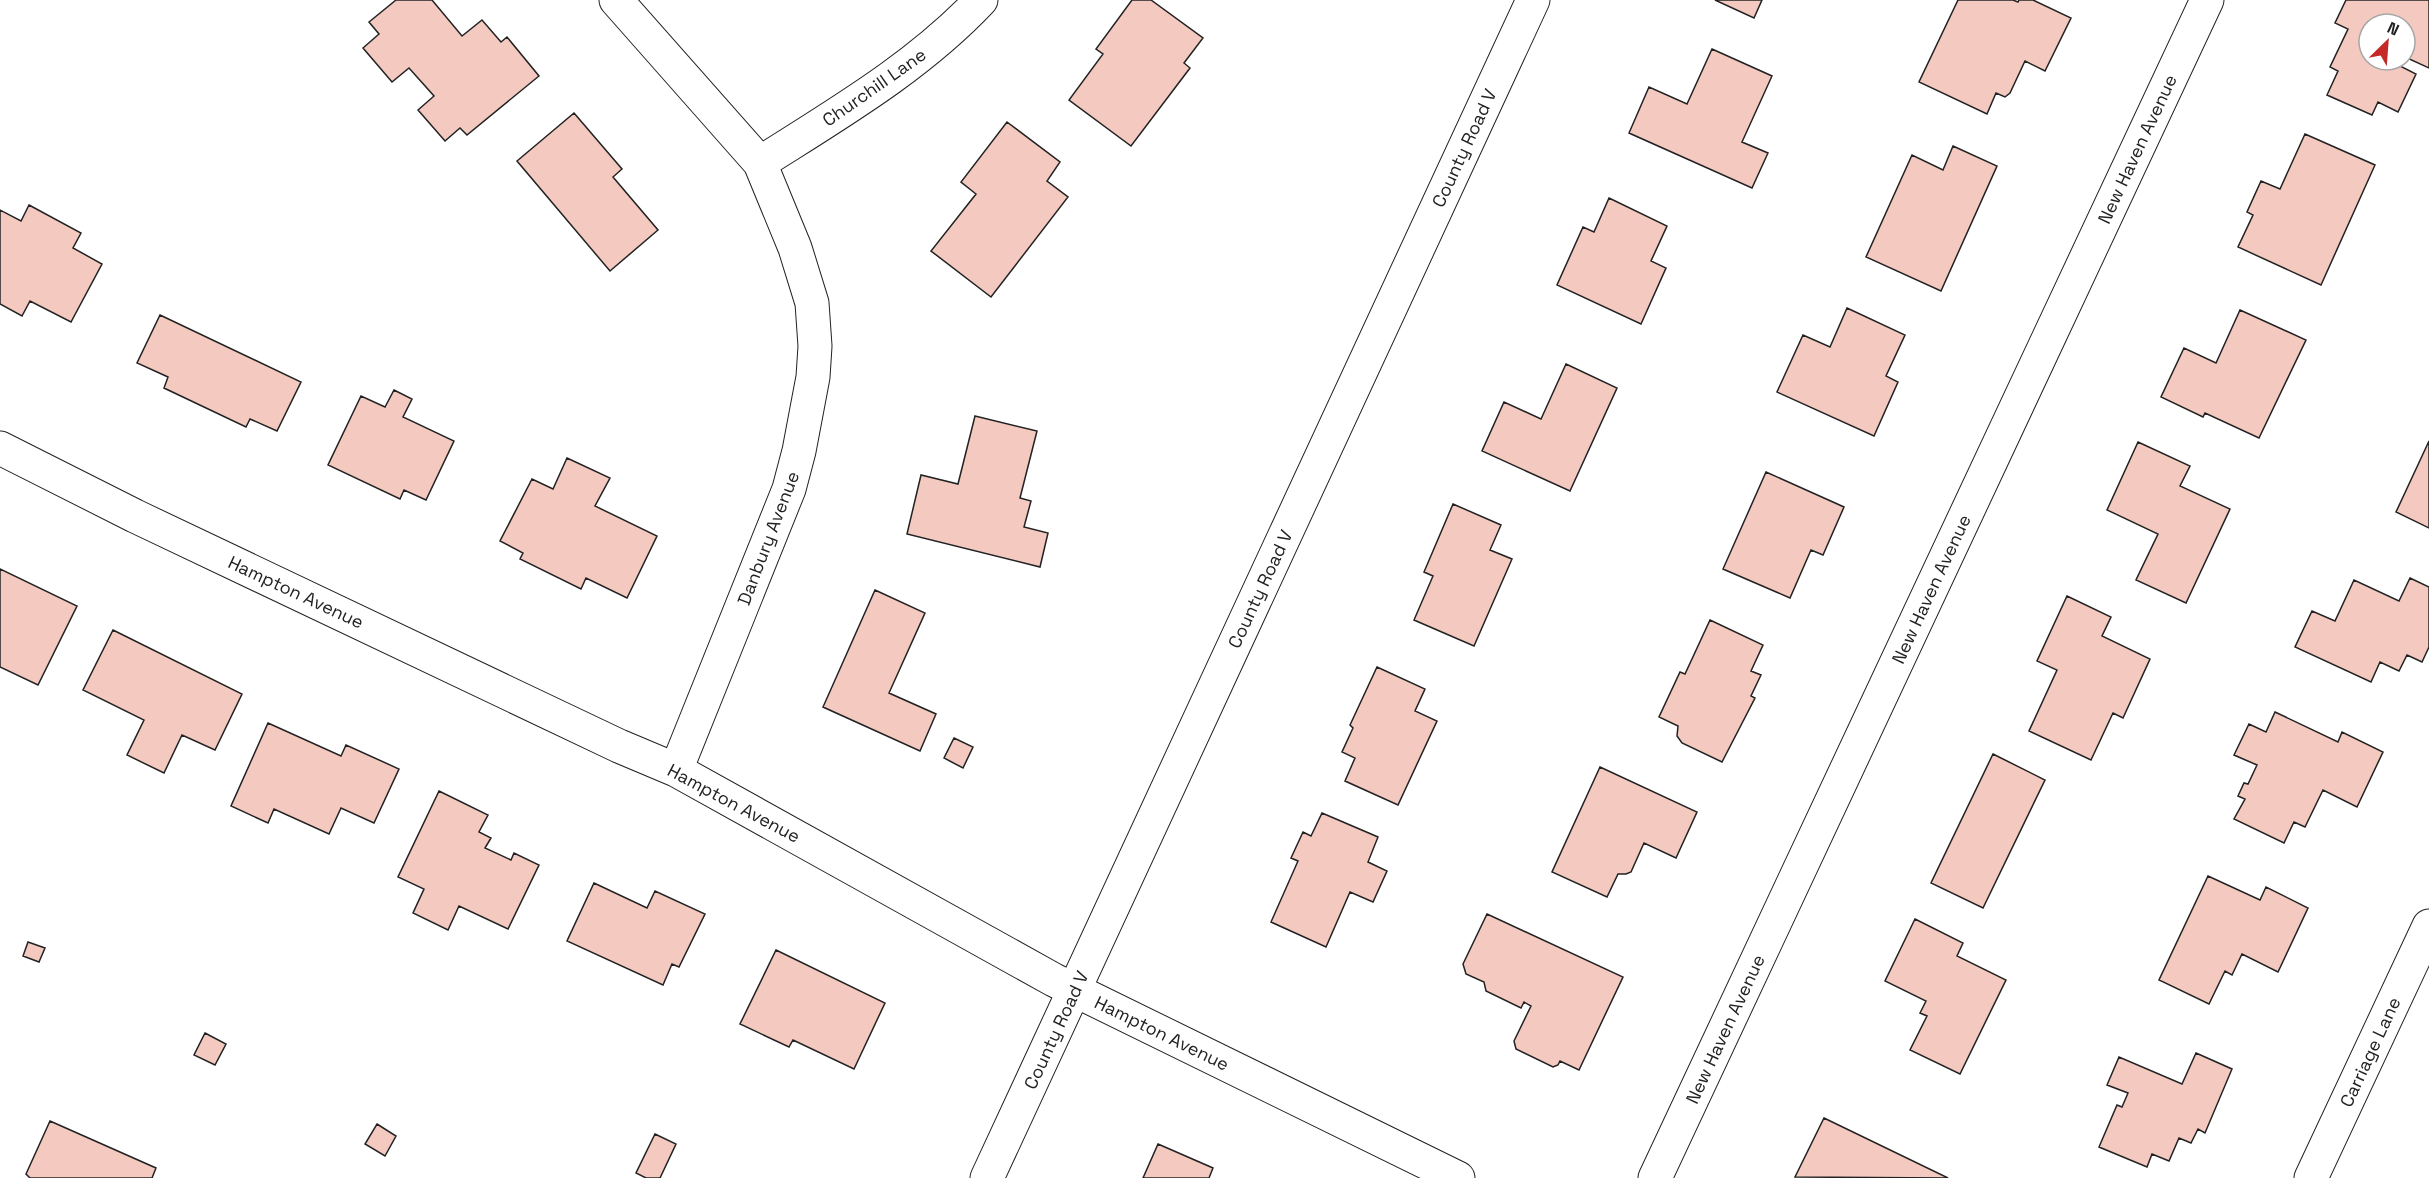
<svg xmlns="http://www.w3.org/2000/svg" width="2429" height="1178" font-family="'Space Grotesk',sans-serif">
  <rect width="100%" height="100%" fill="#fff"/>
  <path fill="#f3c9c0" stroke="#222" stroke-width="1.5" d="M396 0H432L462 36 482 20 501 42 507 37 539 76 467 135 460 128 445 141 418 110 434 96 409 68 392 82 363 48 379 34 369 22Z
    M1132 0H1151L1203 38 1184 63 1190 68 1131 146 1069 100 1103 54 1096 49Z
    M1715 0H1762L1754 18Z
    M1958 0H2013L2018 2 2019 0H2033L2071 18 2045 71 2025 61 2010 93 2005 97 1996 93 1987 114 1919 82Z
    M2346 0H2429V68L2405 57V24H2369V60H2398L2396 64 2416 74 2398 112 2378 102 2372 115 2327 95 2338 71 2330 67 2348 29 2335 23Z
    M1712 49 1772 76 1742 142 1768 153 1752 188 1629 133 1649 87 1687 104Z
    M574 113 622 169 613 177 658 230 610 271 517 161Z
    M1007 122 1060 162 1047 181 1068 197 991 297 931 251 976 194 961 182Z
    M2305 134 2375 165 2321 285 2238 247 2253 215 2247 212 2261 181 2280 189Z
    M1953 146 1997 166 1941 291 1866 257 1912 155 1943 170Z
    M1609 198 1667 226 1651 261 1666 268 1641 324 1557 285 1583 227 1594 232Z
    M29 205 81 233 73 248 102 264 71 322 30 301 22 316 0 304V210L21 221Z
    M1847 308 1905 335 1886 376 1898 382 1874 436 1777 392 1803 335 1830 347Z
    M2240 310 2306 340 2259 438 2205 413 2203 417 2161 397 2184 348 2216 363Z
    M160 315 301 382 277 431 250 419 246 427 164 388 168 377 137 363Z
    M1566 364 1617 388 1570 491 1482 451 1504 402 1541 419Z
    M394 390 412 399 403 417 454 441 426 500 404 490 400 499 328 465 361 396 385 407Z
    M975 416 1037 431 1020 498 1031 501 1024 527 1048 533 1040 567 907 534 921 475 958 484Z
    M2429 441V528L2396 512Z
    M2138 442 2190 466 2180 486 2230 509 2186 603 2136 580 2158 534 2107 510Z
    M567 458 610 478 595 506 657 536 627 598 586 578 581 589 520 559 523 553 500 541 532 479 553 489Z
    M1766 472 1844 507 1823 555 1811 550 1790 598 1723 569Z
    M1453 504 1501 525 1490 550 1512 559 1474 646 1414 620 1433 576 1424 572Z
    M0 569 77 606 38 685 0 667Z
    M2410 578 2429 587V647L2422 662 2407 655 2399 671 2380 662 2371 682 2295 647 2312 611 2335 621 2354 580 2399 601Z
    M875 590 925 613 889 693 936 714 920 751 823 707Z
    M2067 596 2111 617 2102 636 2150 659 2123 718 2113 713 2091 760 2029 731 2057 670 2037 661Z
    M1710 620 1763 645 1751 671 1761 675 1751 696 1755 698 1722 762 1682 743 1677 736 1678 726 1659 717 1680 672 1685 674Z
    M113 630 242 694 215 750 182 735 164 773 127 755 144 720 83 690Z
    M1377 667 1425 689 1415 711 1437 721 1398 805 1345 781 1355 758 1342 752 1353 728 1350 725Z
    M2275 712 2338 742 2342 732 2383 752 2357 807 2323 790 2305 827 2294 822 2284 843 2234 819 2245 799 2238 796 2244 783 2248 784 2257 765 2234 755 2249 724 2266 732Z
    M268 723 341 756 346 745 399 769 374 823 341 808 329 834 274 809 268 823 231 806Z
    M954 738 973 747 963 768 944 758Z
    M1993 754 2045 780 1983 908 1931 883Z
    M1600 767 1697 812 1676 858 1644 843 1631 872 1626 874H1618L1607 897 1552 872Z
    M439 791 488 815 479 832 491 838 485 848 511 860 514 853 539 865 508 929 459 906 448 930 413 913 424 889 398 877Z
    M1322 813 1378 837 1368 862 1387 871 1373 902 1350 892 1326 947 1271 922 1298 861 1291 858 1303 832 1311 836Z
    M2208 876 2260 900 2266 887 2308 908 2278 972 2242 954 2232 975 2225 971 2209 1004 2159 980Z
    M594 883 647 908 655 891 705 914 679 967 672 964 663 985 567 941Z
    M1487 914 1623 977 1579 1070 1560 1061 1558 1065 1553 1067 1516 1049 1514 1041 1531 1006 1524 1002 1521 1008 1486 991 1484 982 1466 974 1463 964Z
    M1915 919 1963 943 1957 956 2006 980 1960 1074 1910 1050 1927 1016 1920 1013 1926 1001 1885 981Z
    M28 942 45 948 39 962 23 956Z
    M776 950 885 1003 854 1069 793 1040 789 1047 740 1024Z
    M205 1033 226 1044 215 1065 194 1055Z
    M2196 1053 2232 1069 2205 1133 2198 1129 2191 1143 2179 1138 2169 1161 2152 1154 2147 1167 2099 1147 2117 1105 2122 1107 2128 1093 2107 1085 2119 1057 2182 1084Z
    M1824 1118 1948 1178 1795 1177Z
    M50 1121 156 1168 152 1178H30L26 1174Z
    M377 1124 396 1136 385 1156 365 1144Z
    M655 1134 676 1144 660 1178H646L636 1173Z
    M1158 1144 1213 1168 1209 1178H1143Z"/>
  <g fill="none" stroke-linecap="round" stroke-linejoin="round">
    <g stroke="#222" stroke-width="35">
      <path id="minor" d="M616 0 760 163 795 248 812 303 815 346 813 377 799 451 789 489 676 770
        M760 163C837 114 918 67 981 0
        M0 448 135 516 619 746 676 770 1054 980 1458 1178
        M1655 1178 2207 0
        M2311 1178 2429 926"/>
    </g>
    <g stroke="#222" stroke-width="35">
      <path id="secondary" d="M987 1178 1533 0"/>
    </g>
    <use href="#minor" stroke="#fff" stroke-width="33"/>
    <use href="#secondary" stroke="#fff" stroke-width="33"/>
  </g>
  <g text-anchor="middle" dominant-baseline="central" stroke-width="4.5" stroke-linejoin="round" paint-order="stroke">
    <g font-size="18" fill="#222" stroke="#fff">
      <text transform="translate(874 87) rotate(-35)">Churchill Lane</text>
      <text transform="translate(1464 148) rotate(-65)">County Road V</text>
      <text transform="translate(2137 149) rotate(-65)">New Haven Avenue</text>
      <text transform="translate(768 538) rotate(-69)">Danbury Avenue</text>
      <text transform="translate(1260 589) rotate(-65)">County Road V</text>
      <text transform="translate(1931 589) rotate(-65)">New Haven Avenue</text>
      <text transform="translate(296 592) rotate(25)">Hampton Avenue</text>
      <text transform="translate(734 803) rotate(28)">Hampton Avenue</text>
      <text transform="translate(1725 1029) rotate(-65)">New Haven Avenue</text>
      <text transform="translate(1056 1030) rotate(-65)">County Road V</text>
      <text transform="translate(1162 1033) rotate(26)">Hampton Avenue</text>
      <text transform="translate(2370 1052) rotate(-65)">Carriage Lane</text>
    </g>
  </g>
  <g transform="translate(2387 42) rotate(25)"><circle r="28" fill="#ffffff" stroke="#a7a7a7" stroke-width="1.5"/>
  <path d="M0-4.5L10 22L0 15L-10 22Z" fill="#c62828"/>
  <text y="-9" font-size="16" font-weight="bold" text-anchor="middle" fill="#222222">N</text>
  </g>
</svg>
